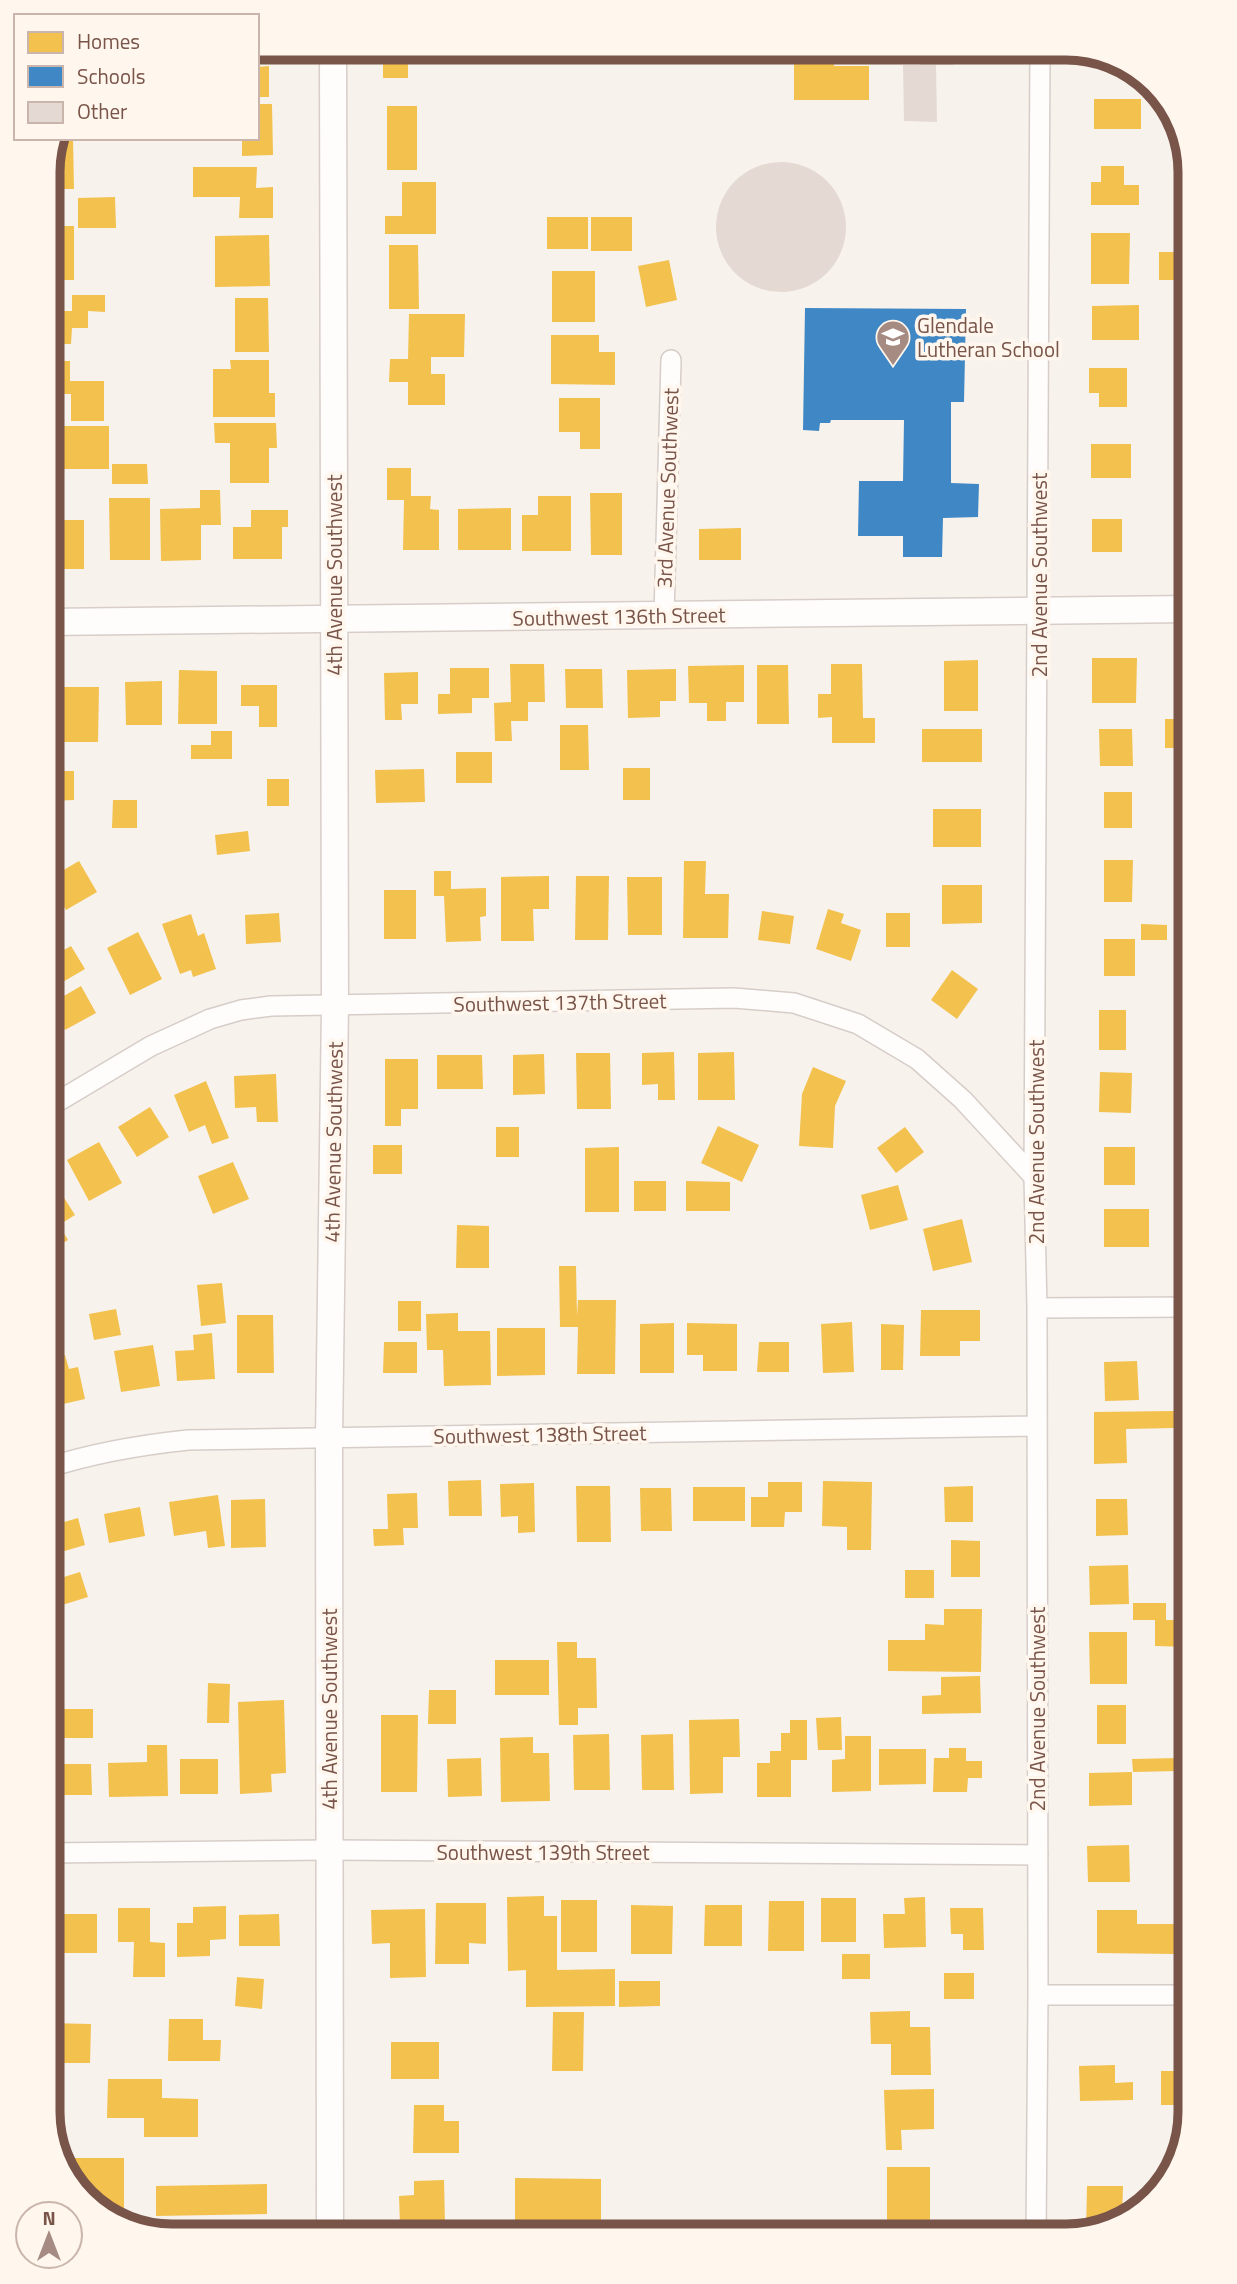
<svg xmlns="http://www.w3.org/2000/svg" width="1237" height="2284" font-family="'Titillium Web',sans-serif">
  <rect width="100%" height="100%" fill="#f8f2ec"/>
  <path fill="#f2c14e" d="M383 51 408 52V78H383Z
    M833 53 834 66H869V100H794V58H807V54Z
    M269 66V97H257V67Z
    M1094 99H1141V129H1094Z
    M257 104H272L273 155 242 156V138H257Z
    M387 106H417V170H387Z
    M59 138H73L74 189H47V164Z
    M1101 166H1124V185H1139V205H1091V182H1101Z
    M193 167H257L256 188 273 187V218H239L240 197H193Z
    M402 182H436V234H385V216H402Z
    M115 197 116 228H78V198Z
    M547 217H588V249H547Z
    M591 217H632V251H591Z
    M47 226H74V280H47Z
    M1091 233H1130L1129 284H1091Z
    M269 235 270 286 215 287V236Z
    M389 245H418L419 309H389Z
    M1159 252H1190V280H1159Z
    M669 260 677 300 646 307 638 266Z
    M552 271H595V322H552Z
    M72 295H105V312L88 311V328H72L71 344H47V311H72Z
    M235 298H268L269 352H235Z
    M1139 305V340H1092V306Z
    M409 314H465L464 357H431V374H445V405H408V382H389L390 359H408Z
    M551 335H599V352H615V385L551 384Z
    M230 360H269V393H275V417H213V369H231Z
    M47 361H70V381H104V421H71V394H47Z
    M1089 368H1127V407H1099V393H1089Z
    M559 398H600V449H580V432H559Z
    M214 423H276L277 448H269V483H230V443H215Z
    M47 426H109V469H47Z
    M1091 444H1131V478H1091Z
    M112 464H147L148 484H112Z
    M387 468H411V496H431L430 509 439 510V550H403L404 500H387Z
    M200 490H220L221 525H201V560L161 561 160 509 200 508Z
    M590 493H622V555H591Z
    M538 496H571V551H522V515H538Z
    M109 498H150V560H110Z
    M511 508V550H458V509Z
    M251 510H288V527H282V559H233V527H251Z
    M1092 519H1122V552H1092Z
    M47 520H84V569H47Z
    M741 528V560H699V529Z
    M1092 658H1137L1136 703H1092Z
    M978 660V711H944V661Z
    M510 664H544L545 702H528V721H511L512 741H495L494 703 511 702Z
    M831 664H862L863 718H875V743H832V717L818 718V694H831Z
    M744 665V702H726V721H707V703H689L688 666Z
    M757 665H788L789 724H757Z
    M450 668H489V698H472V713L438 714V694H450Z
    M565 669H602L603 708H566Z
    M676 669V701H660V717L628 718 627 670Z
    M179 670 217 671V724H178Z
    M418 672V704H401L402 720H385L384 673Z
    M162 681V725H126L125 682Z
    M241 685H277V727H259V706H241Z
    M61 687H99L98 742H61Z
    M1165 719H1189V748H1165Z
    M560 725H588L589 770H560Z
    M922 729H982V762H922Z
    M1099 729H1132L1133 766H1100Z
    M211 731H232V759H191V745H211Z
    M456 752H492V783H456Z
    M623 768H650V800H623Z
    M424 769 425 802 376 803 375 770Z
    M49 771H74V800L49 801Z
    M267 779H289V806H267Z
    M1104 792H1132V828H1104Z
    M113 800H137V828H112Z
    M933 809H981V847H933Z
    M248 831 250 851 217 855 215 835Z
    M1104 860H1133L1132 902H1104Z
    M79 861 97 892 66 910 48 879Z
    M684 861H706L705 894H729L728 938H683Z
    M434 871H451V889L486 888V916L480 917 481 941 446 942 444 896H434Z
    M549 876V909H533L534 941H501V877Z
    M576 876H609L608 940H575Z
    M627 877H662V935H628Z
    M942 885H982V923L942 924Z
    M384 890H416V939H384Z
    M828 909 844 914 841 923 861 930 851 961 816 949Z
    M762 911 794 916 790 944 758 940Z
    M279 913 281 942 246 944 245 915Z
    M886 913H910V947H886Z
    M191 914 198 936 204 933 216 969 193 977 191 970 180 974 162 924Z
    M1141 924 1167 925V940H1141Z
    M138 932 162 979 130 995 107 948Z
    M1179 935H1190V982H1179Z
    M1104 939H1135V976H1104Z
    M71 946 85 969 61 983 47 959Z
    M952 970 978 989 957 1019 931 1000Z
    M81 986 96 1013 65 1030 50 1004Z
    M1099 1010H1126V1050H1099Z
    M674 1052 675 1100H658V1084L642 1085V1053Z
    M734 1052 735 1100H698V1053Z
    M576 1053H610L611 1109H577Z
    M544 1054 545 1094 513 1095V1055Z
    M437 1055H482L483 1089H437Z
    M385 1059H418V1109H401V1126H385Z
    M813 1067 846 1081 835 1106 833 1148 799 1146 802 1094Z
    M1100 1072 1132 1073 1131 1113 1099 1112Z
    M276 1074 278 1122H257L256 1107 235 1108 234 1076Z
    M206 1081 229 1138 212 1144 205 1125 189 1132 174 1095Z
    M150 1107 169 1137 137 1157 118 1127Z
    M718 1126 759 1145 742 1182 701 1163Z
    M496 1127H519V1157H496Z
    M905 1127 924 1152 896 1173 877 1148Z
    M99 1142 122 1183 89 1201 67 1160Z
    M373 1145H402V1174H373Z
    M619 1147V1212H585V1148Z
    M1104 1147H1135V1185H1104Z
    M233 1162 249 1199 213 1214 198 1176Z
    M47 1171 75 1215 59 1225 68 1240 51 1250 47 1244Z
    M634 1181H666V1211H634Z
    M686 1181 730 1182V1211H686Z
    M898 1185 908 1220 870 1230 861 1195Z
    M1104 1209H1149V1247H1104Z
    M962 1219 972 1262 933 1271 923 1229Z
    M457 1225 489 1226V1268H456Z
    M559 1266H576L577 1316 578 1300H616L615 1374H577L578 1327H560Z
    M222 1283 226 1323 201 1326 197 1285Z
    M398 1301H421V1331H398Z
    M116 1309 121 1335 94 1340 89 1314Z
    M921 1310H980V1341H960V1356H920Z
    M458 1313V1331H490L491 1385 444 1386 443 1350H427L426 1314Z
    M237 1315H273L274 1373H237Z
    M852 1322 854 1372 823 1373 821 1324Z
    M674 1323V1373H640V1324Z
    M687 1323 737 1324V1371H703V1355H687Z
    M881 1324 904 1325 903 1370H881Z
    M497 1328H545V1375L497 1376Z
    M212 1333 215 1379 177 1381 175 1351 194 1350 193 1335Z
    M384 1342H417V1373H383Z
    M759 1342H789V1372H757Z
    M153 1345 160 1386 121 1392 114 1351Z
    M65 1355 69 1369 78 1367 85 1399 50 1407 47 1395V1374L53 1373 50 1358Z
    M1137 1361 1139 1400 1105 1401 1104 1362Z
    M1174 1411V1428L1126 1429 1127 1463 1094 1464V1412Z
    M481 1480 482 1516H449L448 1481Z
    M823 1481 872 1482 871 1550H847V1527L822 1526Z
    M768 1482H802V1512H785L784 1527H751V1497H768Z
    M534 1483 535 1532 518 1533V1516L501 1517 500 1484Z
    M576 1486H610L611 1542H577Z
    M973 1486V1522H945L944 1487Z
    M693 1487H745V1521H693Z
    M640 1488H671L672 1531H641Z
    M417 1493 418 1528H403L404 1545 374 1546 373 1529H388L387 1494Z
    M218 1495 225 1546 208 1548 206 1531 174 1536 169 1502Z
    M265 1499 266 1547 231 1548V1500Z
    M1096 1499H1127L1128 1535 1096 1536Z
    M140 1507 145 1536 109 1543 104 1514Z
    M78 1518 85 1545 51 1555 47 1543V1527Z
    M951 1540 980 1541V1577H951Z
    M1128 1565 1129 1604 1090 1605 1089 1566Z
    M905 1570H934V1598H905Z
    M80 1572 88 1597 59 1606 51 1581Z
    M47 1592 61 1635 47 1639Z
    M1133 1603H1166V1620H1190V1647L1155 1646V1620H1133Z
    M944 1609H982L981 1672 888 1671V1640H925V1624L944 1625Z
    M1089 1632H1127V1684H1090Z
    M557 1642H577V1658H596L597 1708H578V1725H559Z
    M495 1660H549V1695H495Z
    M980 1676 981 1713 922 1714V1696L941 1695V1677Z
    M208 1683 230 1684 229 1723H207Z
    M429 1690H456V1724H428Z
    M284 1700 286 1773 271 1774 272 1792 240 1794 238 1702Z
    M1097 1705H1126V1744H1097Z
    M63 1709H93V1738H64Z
    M381 1715H418L417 1792H381Z
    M841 1717 842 1750H818L816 1718Z
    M739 1719 740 1757H723V1793L690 1794 689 1720Z
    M790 1720H807V1760H791V1797H757V1763H770V1751H781V1733H790Z
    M609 1734 610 1790H574L573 1735Z
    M673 1734 674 1790H642L641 1735Z
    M845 1736H871V1791L832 1792V1760L845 1759Z
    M533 1737V1753H549L550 1801 501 1802 500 1738Z
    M147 1745H167L168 1796 109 1797 108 1763 147 1762Z
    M949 1748H966V1761H982V1778H968L967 1792H933L934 1758H949Z
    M879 1749H926V1784L879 1785Z
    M481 1758 482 1796 448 1797 447 1759Z
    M1178 1758V1771L1133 1772 1132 1759Z
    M180 1759H218V1794H180Z
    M51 1764H91L92 1795H51Z
    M1132 1772V1805L1089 1806V1773Z
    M1129 1845 1130 1882H1088L1087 1846Z
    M544 1896V1916H557V1970L615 1969V2006L526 2007V1970L508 1971 507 1897Z
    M925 1897 926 1947 884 1948 883 1914H905L904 1898Z
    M821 1898H856V1942H821Z
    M561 1900H597V1952H561Z
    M769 1901H804V1951H768Z
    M436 1903H486V1944L469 1943V1964H435Z
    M631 1905 673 1906 672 1954H631Z
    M705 1905H742V1946H704Z
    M226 1906V1939L210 1940V1956L177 1957V1923H193V1907Z
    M118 1908H150V1942L165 1943V1977H133L134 1942H118Z
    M950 1908H983L984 1950H963V1934H951Z
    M425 1909 426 1977 390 1978V1943L372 1944 371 1910Z
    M1097 1910H1137V1924H1176L1175 1954 1097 1953Z
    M47 1914H97V1953H47Z
    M279 1914 280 1946H239V1915Z
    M842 1954H870V1979H842Z
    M944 1973H974V1999H944Z
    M237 1977 264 1979 262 2009 235 2006Z
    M619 1981H660V2006L619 2007Z
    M910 2011V2027H930L931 2075H891V2044H871L870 2012Z
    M553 2012H584L583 2071H552Z
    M169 2019H203V2040H221L220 2061H168Z
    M47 2023 91 2024 90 2063H47Z
    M391 2042H439V2079H391Z
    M1115 2065V2083L1133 2082V2100L1080 2101 1079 2066Z
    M1161 2071H1190V2113L1182 2139 1181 2105H1161Z
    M108 2079H162V2098L198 2099V2137H144V2118H107Z
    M934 2089V2129L901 2130 902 2150H886L884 2090Z
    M414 2105H444V2121H459V2153H413Z
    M67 2158H124V2209L96 2208 67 2173Z
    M887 2167H930V2223H887Z
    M515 2178 601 2179V2220H515Z
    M444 2180 445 2225H400L399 2196 414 2195V2181Z
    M267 2184V2214L156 2216V2186Z
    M1087 2186H1123L1122 2220 1114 2227 1086 2233Z
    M213 2224H267L266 2237H213Z"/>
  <path fill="#3f88c5" d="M805 308 966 309 964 402H951V483L979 484 978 517 943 518 942 557H903V536H858L859 481H903L904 420H831L830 423H820L819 431 803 430Z"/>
  <path fill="#e5d9d3" d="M920 47 953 48V65H936L937 122 904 121 903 65H920Z
    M716 227a65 65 0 1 1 130 0a65 65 0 1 1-130 0Z"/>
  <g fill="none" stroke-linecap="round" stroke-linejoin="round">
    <g stroke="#d7cdc8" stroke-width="22">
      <path id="street" d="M664 616 671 360
        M47 1108 151 1046 210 1019 241 1010 271 1006 734 998 794 1003 858 1024 917 1059 963 1100 1034 1177
        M1037 1308 1190 1307
        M47 1468C93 1453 140 1445 188 1440L1036 1426
        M47 1853 330 1850 1038 1855
        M1038 1995H1190
        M1036 2237 1038 1995 1037 1308 1034 1177 1040 48"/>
    </g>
    <g stroke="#d8cdc8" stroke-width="29">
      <path id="secondary" d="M47 622 1190 609
        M330 2237 329 1438 335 1006 333 47"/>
    </g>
    <use href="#street" stroke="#fefdfc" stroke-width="19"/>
    <use href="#secondary" stroke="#fefdfc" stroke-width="26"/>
  </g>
  <defs>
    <g id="school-pin" transform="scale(1.75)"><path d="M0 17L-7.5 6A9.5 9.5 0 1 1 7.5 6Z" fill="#a58b82" stroke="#fff6ed"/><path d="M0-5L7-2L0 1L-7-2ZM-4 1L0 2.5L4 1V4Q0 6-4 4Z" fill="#fff"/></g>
  </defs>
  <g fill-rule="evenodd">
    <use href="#school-pin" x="893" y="337"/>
  </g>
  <g text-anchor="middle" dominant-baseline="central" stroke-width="7" stroke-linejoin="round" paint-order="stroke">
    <g font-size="21" fill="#795449" stroke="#fff6ed" text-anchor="start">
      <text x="917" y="325">Glendale<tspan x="917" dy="24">Lutheran School</tspan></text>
    </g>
    <g font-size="21" fill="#795449" stroke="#fff6ed">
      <text transform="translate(667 488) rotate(-88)">3rd Avenue Southwest</text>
      <text transform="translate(334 575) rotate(-90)">4th Avenue Southwest</text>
      <text transform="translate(1039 575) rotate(-90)">2nd Avenue Southwest</text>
      <text transform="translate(619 616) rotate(-1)">Southwest 136th Street</text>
      <text transform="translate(560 1002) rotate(-1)">Southwest 137th Street</text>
      <text transform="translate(333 1142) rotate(-89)">4th Avenue Southwest</text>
      <text transform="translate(1036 1142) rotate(-90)">2nd Avenue Southwest</text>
      <text transform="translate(540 1434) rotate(-1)">Southwest 138th Street</text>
      <text transform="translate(329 1709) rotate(-90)">4th Avenue Southwest</text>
      <text transform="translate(1037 1709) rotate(-90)">2nd Avenue Southwest</text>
      <text x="543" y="1852">Southwest 139th Street</text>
    </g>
  </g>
  <path d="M0 0H1237V2284H0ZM172 60H1066A112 112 0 0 1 1178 172V2112A112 112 0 0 1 1066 2224H172A112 112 0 0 1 60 2112V172A112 112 0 0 1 172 60Z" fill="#fff6ed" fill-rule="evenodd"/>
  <path fill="none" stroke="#795449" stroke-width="9" d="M172 60H1066A112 112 0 0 1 1178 172V2112A112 112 0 0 1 1066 2224H172A112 112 0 0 1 60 2112V172A112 112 0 0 1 172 60Z"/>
  <rect x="14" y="14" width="245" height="126" fill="#fff6ed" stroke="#c9b5ab" stroke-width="2"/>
  <rect x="28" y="32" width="35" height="21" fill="#f2c14e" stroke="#c9b5ab" stroke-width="2"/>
  <text x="77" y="49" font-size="21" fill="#795449">Homes</text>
  <rect x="28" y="66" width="35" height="21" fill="#3f88c5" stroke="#c9b5ab" stroke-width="2"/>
  <text x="77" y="84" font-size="21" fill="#795449">Schools</text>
  <rect x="28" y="102" width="35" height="21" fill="#e5d9d3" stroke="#c9b5ab" stroke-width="2"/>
  <text x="77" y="119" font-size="21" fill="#795449">Other</text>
  <g transform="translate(49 2235)"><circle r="33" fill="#fff6ed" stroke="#c9b5ab" stroke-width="2"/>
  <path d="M0-5L12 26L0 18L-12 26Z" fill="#a58b82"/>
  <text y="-10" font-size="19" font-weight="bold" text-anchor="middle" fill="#795449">N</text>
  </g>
</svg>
